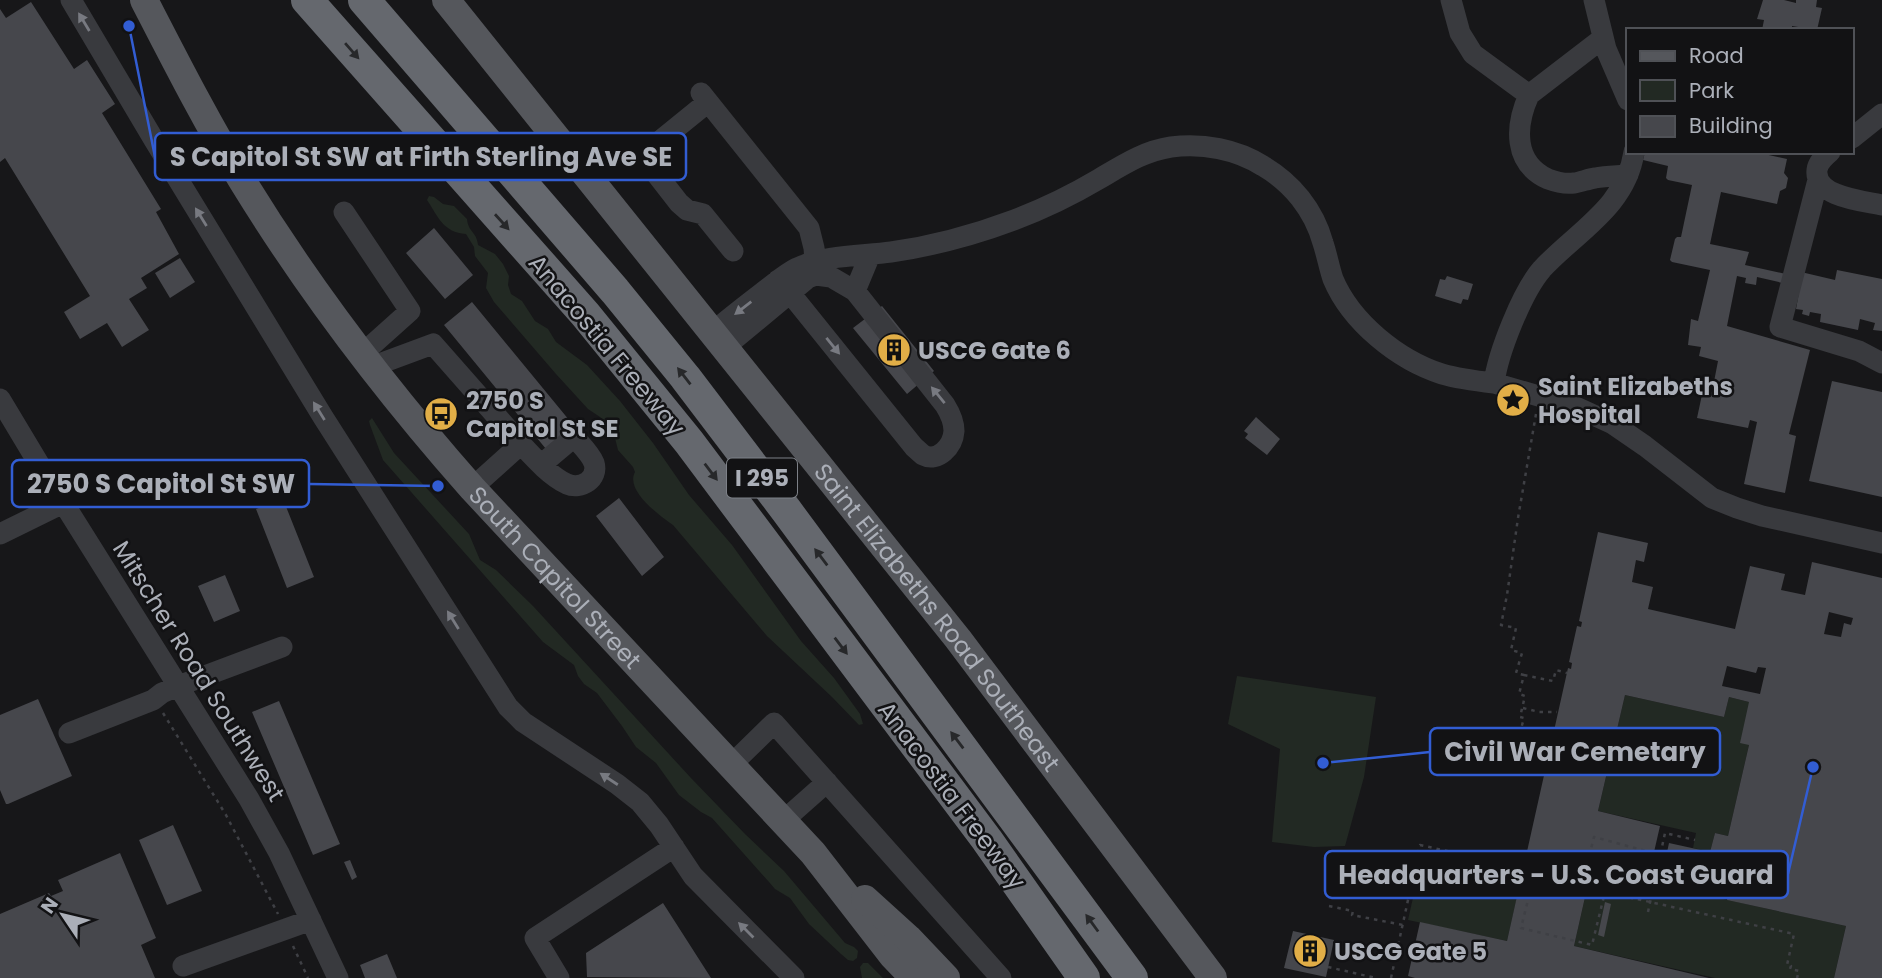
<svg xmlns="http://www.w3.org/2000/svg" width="1882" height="978" font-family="Poppins,sans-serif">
  <rect width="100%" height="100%" fill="#171719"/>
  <path fill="#222923" d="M429 196 434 197 443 204 454 206 467 219C468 232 477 232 478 245L495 254 503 264 509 276 508 285 511 294 522 301 535 321 548 329 556 342 587 365 620 401 653 443 689 495 732 545 801 641 834 678 860 714 863 724 859 725 832 697 767 636 673 525C659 515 625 491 635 472L633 467 618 450 614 434 610 427 600 417 588 409 556 374 494 302 486 288 488 273 475 256 474 247 466 234C443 232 439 218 427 200Z
    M372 418 394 453 469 534 480 560 496 570 533 606 691 778 745 834 784 871 845 943 854 947 858 951 857 958 853 961 848 960 841 954 809 924 790 898 775 889 769 882 712 818 701 812 679 795 656 763 636 747 622 726 597 693 584 684 578 676 574 665 543 642 383 460 370 425 369 421Z
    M1237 676 1376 697 1364 777 1345 846 1314 847 1272 842 1280 749 1228 724Z
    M1625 695 1724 717 1729 697 1749 702V745L1728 836 1715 833 1710 852 1693 848 1696 833 1598 811Z
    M1419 871 1518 893 1507 941 1408 920Z
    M1590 875 1645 887 1660 885 1846 926 1834 978H1715L1574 946Z
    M863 963H868L883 978H862L860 967Z"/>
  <path fill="#46474c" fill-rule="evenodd" d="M1763 0H1784L1796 3V0H1817L1816 7 1822 8 1817 30 1792 26V30H1762L1764 20 1757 19Z
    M31 2 74 69 87 60 115 104 102 113 161 209 156 212 179 254 141 278 147 288 129 299 149 330 122 347 107 323 80 339 64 312 90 296 5 158 0 162V9L6 18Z
    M1645 152H1755L1787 159 1784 173 1788 178 1786 188 1780 191 1777 204 1721 192 1710 244 1749 252 1745 265 1800 277 1801 272 1835 280 1837 270 1882 279V331L1873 330 1875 323 1860 319 1858 330 1820 322 1821 314 1810 312 1809 316 1802 314 1803 310 1796 309 1800 287 1757 277 1756 285 1745 283 1746 278 1737 276 1727 326 1810 350 1789 434 1796 436 1785 493 1744 484 1757 422 1750 420 1748 428 1697 418 1703 390 1712 392 1718 361 1699 356 1701 347 1688 345 1691 319 1698 321 1710 270 1672 262 1670 260 1675 239 1677 237H1681L1692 185 1668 180 1666 178 1668 166 1643 160Z
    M434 228 473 275 445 299 406 253Z
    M180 258 195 282 170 298 155 273Z
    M1447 276 1473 284 1468 300 1463 299 1461 304 1435 296 1440 279 1445 280Z
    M472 302 574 426 546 449 444 325Z
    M882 306 934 371 907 394 853 328Z
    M1832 381 1882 392V497L1809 481Z
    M1256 417 1280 439 1267 455 1245 438 1248 434 1244 431Z
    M619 498 664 557 642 576 596 516Z
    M283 499 314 577 287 588 256 509Z
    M1598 532 1648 543 1644 562 1636 560 1632 582 1653 587 1648 609 1735 629 1750 566 1785 574 1781 590 1805 595 1812 562 1882 578V978H1834L1846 926 1727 900 1730 885 1714 881 1711 895 1660 885 1669 843 1710 852 1715 833 1728 836 1749 745 1740 743 1749 702 1729 697 1724 717 1625 695 1598 811 1660 826 1646 887 1590 875 1574 946 1709 978H1415L1408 976 1420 922 1507 941 1568 668 1571 669 1572 663 1569 662 1577 626 1581 627 1582 622 1579 621ZM1829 612 1853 618 1851 625 1844 623 1841 637 1824 634ZM1727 666 1756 673 1758 667 1766 668 1760 694 1722 686Z
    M225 575 240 611 214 622 198 586Z
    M38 699 72 776 8 804H6L0 790V715Z
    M279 701 340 844 313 855 252 712Z
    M173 825 202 891 167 905 139 840Z
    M120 853 156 938 141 945 155 978H0V914L49 893 51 896 63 891 58 880Z
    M350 860 357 877 352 880 344 862Z
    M1605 902 1611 904 1604 937 1598 935Z
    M663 903 711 978 587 977 586 953Z
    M1293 931 1334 940 1326 977 1284 968Z
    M387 954 397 978H365L360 965Z"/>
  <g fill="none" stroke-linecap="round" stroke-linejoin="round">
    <path stroke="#3f4045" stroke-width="2.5" stroke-dasharray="3.5 5" stroke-linecap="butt" d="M1536 414 1518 518 1507 595 1501 625 1516 628 1511 650 1522 653 1516 673 1524 675 1519 694 1525 696 1520 717 1524 718 1519 736 1510 734 1507 745 1540 753 1550 751
      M1524 675 1553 681 1556 670 1567 673
      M1523 708 1539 712H1557
      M163 713 226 815 278 914
      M1661 855 1594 837 1584 877 1536 868 1521 928 1592 945 1605 892 1794 934 1787 965 1791 966 1790 969 1799 971 1797 978
      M1329 906 1353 911 1352 915 1403 925
      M1648 912 1665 833 1695 840
      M293 946 308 978
      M1328 967 1376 978
      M1391 978 1420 845 1523 868H1536"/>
    <path stroke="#393a3e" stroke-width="21" d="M71 0 154 140 323 417 508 707 523 722 617 784 640 802 659 825 693 876 794 978
      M1451 0 1460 33 1473 54 1529 95 1603 38
      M1594 0 1606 49 1628 100
      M701 93 809 228 814 248 816 275
      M1529 95C1515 126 1513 163 1548 179 1556 182 1566 184 1574 183 1581 182 1588 179 1595 178 1606 176 1617 176 1628 175
      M708 102 655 145 650 160 651 167 679 203 687 210 703 214 733 251
      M1852 138 1882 114
      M1634 152C1626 207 1576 232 1542 269 1522 292 1498 353 1494 383L1576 407 1613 424 1645 446 1712 498 1737 508 1762 516 1882 543
      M1830 152C1824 157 1818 162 1817 170 1814 197 1864 201 1882 205
      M1818 180 1780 327 1859 351 1882 363
      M344 212 410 311 362 354
      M855 291 870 255
      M713 332C729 318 746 305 763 292 774 284 785 274 797 268 826 255 860 256 891 252 933 246 974 235 1014 220 1043 209 1072 195 1099 179 1123 165 1144 151 1171 147 1203 143 1236 149 1263 166 1292 183 1314 210 1323 243 1327 255 1329 267 1333 279 1351 322 1398 360 1442 374 1459 379 1476 381 1494 383
      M725 347 808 278 816 275 831 277 855 291 945 405C950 413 954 422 954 431 953 446 938 463 923 455 922 454 915 448 914 447L790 293 778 280
      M371 367 433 344 521 444C534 458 550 476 567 484 581 490 599 479 594 463 590 453 581 445 574 437L542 464
      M0 399 39 464 249 799 279 853 338 978
      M472 488 521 444
      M0 534 63 503
      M69 733 153 700 162 693 178 686 282 647
      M731 765 774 723 1001 978
      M783 821 827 782
      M183 966 311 920
      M559 978 535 938 674 847"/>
    <g stroke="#55575c" stroke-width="28">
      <path id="s1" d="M144 0C176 62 207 123 243 182 310 291 388 393 472 488L813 853 892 955 914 978"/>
      <path id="s2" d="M446 0 958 639 1213 978"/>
      <path d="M865 899 908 938 946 978"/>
    </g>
    <path stroke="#65686e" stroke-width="32" d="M307 0 585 314 689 442 987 840 1084 978
      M364 0 615 291 685 377 786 510 1132 978"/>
  </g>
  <defs><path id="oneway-solid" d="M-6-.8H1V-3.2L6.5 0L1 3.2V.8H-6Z" transform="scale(1.75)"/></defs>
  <g fill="#787a81">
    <use href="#oneway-solid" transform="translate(84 22) rotate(-121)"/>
    <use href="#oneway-solid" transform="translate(201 217) rotate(-122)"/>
    <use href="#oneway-solid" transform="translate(743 308) rotate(142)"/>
    <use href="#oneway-solid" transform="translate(833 346) rotate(51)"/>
    <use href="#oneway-solid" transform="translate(938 395) rotate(-129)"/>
    <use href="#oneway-solid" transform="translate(319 411) rotate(-122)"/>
    <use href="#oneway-solid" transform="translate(453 620) rotate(-122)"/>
    <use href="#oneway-solid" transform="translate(609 779) rotate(-147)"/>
    <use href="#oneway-solid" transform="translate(746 930) rotate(-135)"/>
  </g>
  <g fill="#27282a">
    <use href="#oneway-solid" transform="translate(352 51) rotate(49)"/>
    <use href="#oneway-solid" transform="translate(502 222) rotate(48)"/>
    <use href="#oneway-solid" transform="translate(684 376) rotate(-128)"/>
    <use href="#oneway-solid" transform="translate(711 472) rotate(53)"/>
    <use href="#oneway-solid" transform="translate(821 557) rotate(-127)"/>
    <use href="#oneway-solid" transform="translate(841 646) rotate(53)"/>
    <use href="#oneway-solid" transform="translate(957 740) rotate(-127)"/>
    <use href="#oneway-solid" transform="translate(1092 923) rotate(-126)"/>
  </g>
  <defs>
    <g id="building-disc" transform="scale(1.75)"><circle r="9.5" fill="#e1ae47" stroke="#121214"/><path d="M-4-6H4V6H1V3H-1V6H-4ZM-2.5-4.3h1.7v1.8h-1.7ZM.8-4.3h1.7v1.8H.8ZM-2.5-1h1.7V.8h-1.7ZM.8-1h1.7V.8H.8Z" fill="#111"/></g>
    <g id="sight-disc" transform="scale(1.75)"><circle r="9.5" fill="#e1ae47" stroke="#121214"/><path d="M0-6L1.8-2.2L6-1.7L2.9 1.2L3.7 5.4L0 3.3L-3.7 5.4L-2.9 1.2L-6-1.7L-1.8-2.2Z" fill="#111"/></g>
    <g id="bus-disc" transform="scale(1.75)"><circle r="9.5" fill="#e1ae47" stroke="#121214"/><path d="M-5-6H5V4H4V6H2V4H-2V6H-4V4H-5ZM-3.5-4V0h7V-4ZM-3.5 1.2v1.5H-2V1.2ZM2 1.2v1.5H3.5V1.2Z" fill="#111"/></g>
  </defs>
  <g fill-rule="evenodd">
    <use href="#building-disc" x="894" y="350"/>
    <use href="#sight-disc" x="1513" y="400"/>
    <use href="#bus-disc" x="441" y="414"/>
    <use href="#building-disc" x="1310" y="951"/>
  </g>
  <g text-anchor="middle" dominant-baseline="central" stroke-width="5" stroke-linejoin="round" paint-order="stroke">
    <rect fill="#121214" stroke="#7d8087" stroke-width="2" x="727" y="458.5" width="70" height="39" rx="5"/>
    <g font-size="23" font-weight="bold" fill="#abafb8">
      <text x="762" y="478">I 295</text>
    </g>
    <g font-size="24" fill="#abafb8" stroke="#121214">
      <text transform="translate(607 345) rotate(50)">Anacostia Freeway</text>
      <text stroke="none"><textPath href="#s1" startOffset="712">South Capitol Street</textPath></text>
      <text stroke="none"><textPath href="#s2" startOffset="789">Saint Elizabeths Road Southeast</textPath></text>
      <text transform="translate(199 671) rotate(58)">Mitscher Road Southwest</text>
      <text transform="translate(952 795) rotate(53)">Anacostia Freeway</text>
    </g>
    <g font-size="24" font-weight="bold" fill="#abafb8" stroke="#121214" text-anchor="start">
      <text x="918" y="350">USCG Gate 6</text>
      <text x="1538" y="386">Saint Elizabeths<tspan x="1538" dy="28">Hospital</tspan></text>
      <text x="466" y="400">2750 S<tspan x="466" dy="28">Capitol St SE</tspan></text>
      <text x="1334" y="951">USCG Gate 5</text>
    </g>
  </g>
  <path fill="none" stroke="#325dd3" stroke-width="2.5" d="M129 26L155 157M438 486L309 484M1323 763L1430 752M1813 767L1788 874"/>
  <g fill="#325dd3" stroke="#121214" stroke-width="2.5">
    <circle cx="129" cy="26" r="7"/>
    <circle cx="438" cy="486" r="7"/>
    <circle cx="1323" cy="763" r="7"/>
    <circle cx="1813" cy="767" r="7"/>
  </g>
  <g fill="#121214" stroke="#325dd3" stroke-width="2.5">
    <rect x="155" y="133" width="531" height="47" rx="7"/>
    <rect x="12" y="460" width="297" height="47" rx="7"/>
    <rect x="1430" y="728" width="290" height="47" rx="7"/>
    <rect x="1325" y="851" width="463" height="47" rx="7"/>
  </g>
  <g font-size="26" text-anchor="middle" font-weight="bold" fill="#abafb8">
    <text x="421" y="166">S Capitol St SW at Firth Sterling Ave SE</text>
    <text x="161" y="493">2750 S Capitol St SW</text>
    <text x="1575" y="761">Civil War Cemetary</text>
    <text x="1556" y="884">Headquarters - U.S. Coast Guard</text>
  </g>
  <rect x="1626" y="28" width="228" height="126" fill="#121214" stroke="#4f5156" stroke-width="2"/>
  <rect x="1640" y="51" width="35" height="10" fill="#55575c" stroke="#4f5156" stroke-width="2"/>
  <text x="1689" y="63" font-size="21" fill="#abafb8">Road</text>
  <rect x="1640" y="80" width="35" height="21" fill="#222923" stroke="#4f5156" stroke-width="2"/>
  <text x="1689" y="98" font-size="21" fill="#abafb8">Park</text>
  <rect x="1640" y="116" width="35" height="21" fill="#46474c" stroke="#4f5156" stroke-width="2"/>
  <text x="1689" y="133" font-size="21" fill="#abafb8">Building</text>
  <g transform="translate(63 915) rotate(305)" stroke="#121214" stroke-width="5" paint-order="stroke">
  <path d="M0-5L12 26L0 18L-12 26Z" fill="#abafb8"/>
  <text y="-10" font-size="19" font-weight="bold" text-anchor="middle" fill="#abafb8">N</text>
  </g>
</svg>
